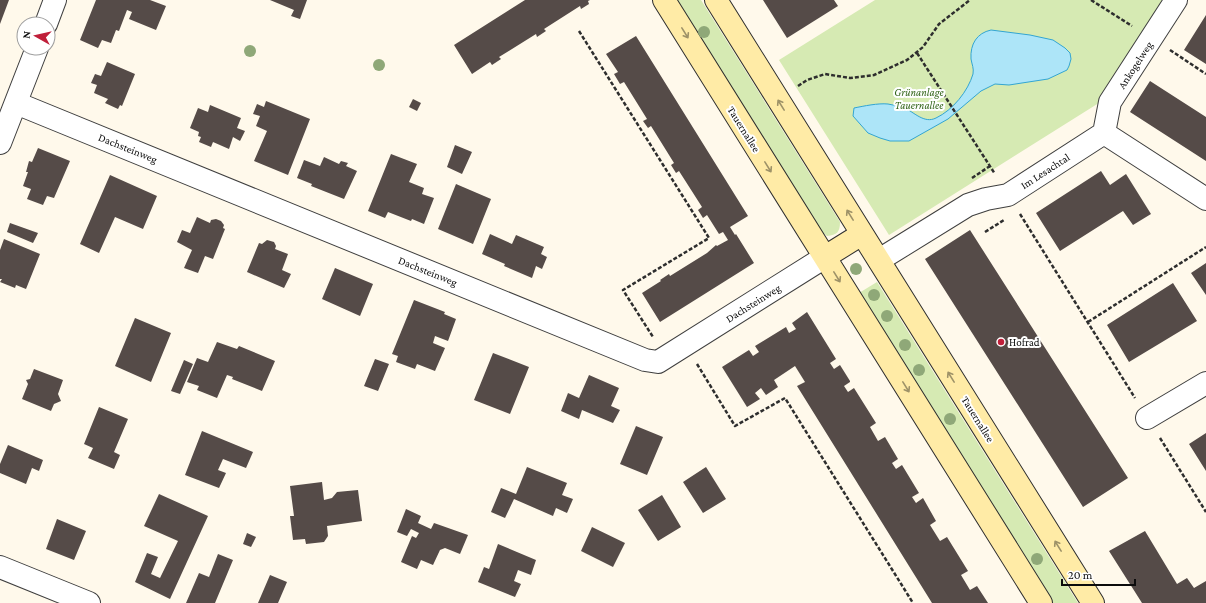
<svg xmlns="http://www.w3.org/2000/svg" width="1206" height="603" font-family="'Crimson Pro',serif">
  <rect width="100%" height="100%" fill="#fff9eb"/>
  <path fill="#d6eab3" d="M676 0H701L840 222C840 232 837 235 827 236L822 232Z
    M875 0H1167L1102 101 889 235 779 60Z
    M877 282 1078 603H1052L859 293Z"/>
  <path fill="#ade5f8" stroke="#32a5d2" d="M991 30 1030 35 1053 40 1065 48 1070 53 1071 59 1069 66 1067 70 1048 79 1009 85 995 84 981 91 948 119 909 141H890L880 138 868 133 853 116 854 108C864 106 878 103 888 104 893 105 898 106 903 107 914 112 924 124 936 118 953 110 968 91 973 74 974 68 972 65 971 59 970 44 977 33 991 30Z"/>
  <path fill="#554b48" d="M0 0H9L0 24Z
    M96 0H150L166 6 156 30 129 19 132 12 127 10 119 31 116 30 111 43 102 40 98 48 80 40Z
    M270 0H307L300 19 291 16 294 10Z
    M525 0H590L588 1 589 4 581 9 580 6 544 29 546 31 537 37 536 34 499 57 501 59 492 65 490 62 472 74 454 45Z
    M763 0H834L838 6 787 38Z
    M1206 15V64L1184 50Z
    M636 36 748 216 730 227 735 235 736 234 754 263 660 322 642 293 661 281 660 280 669 274 670 276 707 253 716 245 717 246 728 240 723 232 719 234 707 215 703 218 698 210 702 207 679 171 676 173 671 165 674 163 651 126 648 128 643 121 647 119 624 82 620 84 614 74 618 72 606 54Z
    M107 62 135 74 122 106 120 105 118 109 105 103 108 99 94 93 97 85 91 83 95 74 101 76Z
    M1150 81 1206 117V161L1130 112Z
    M413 99 421 103 417 111 409 107Z
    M266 101 310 119 288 175 254 161 267 131 256 126 260 116 253 114 257 104 264 107Z
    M210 105 241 118 237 128 245 131 240 141 233 137 229 149 213 142 211 147 199 142 201 137 198 136 199 132 190 128 198 108 208 112Z
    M455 145 472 152 462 174 447 167Z
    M38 148 70 161 54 198 47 196 43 205 27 199 31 189 23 186 28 172H26L29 161 32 162Z
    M391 154 417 164 409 182 424 188 422 194 434 198 424 224 412 219 411 221 388 212 385 218 368 211Z
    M324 157 339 164 341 161 348 163 346 166 357 171 344 199 311 186 312 184 297 178 304 160 320 166Z
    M1101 171 1110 185 1126 174 1151 214 1133 225 1123 211 1060 251 1036 213Z
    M110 175 157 196 143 229 115 217 99 253 80 244Z
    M456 184 491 199 473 244 438 229Z
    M197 217 210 223 211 220 216 219 221 221 224 225 223 228 225 229 213 259 205 256 198 273 184 268 192 250 177 242 182 230 190 233Z
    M10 223 38 233 33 243 7 232Z
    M970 230 1128 478 1083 507 925 259Z
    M490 234 512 244 516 235 544 247 541 254 547 257 542 269 536 266 532 278 504 266 505 264 482 254Z
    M4 239 40 254 26 289 16 285 15 288 0 282 2 279H0V250Z
    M267 240 274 242 276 246 275 249 288 254 282 270 291 274 284 288 247 272 259 243 262 244Z
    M1206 263V295L1191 273Z
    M335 268 373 284 360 316 322 299Z
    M1173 283 1197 321 1129 362 1107 325Z
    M414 300 445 312 444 314 456 319 448 341 435 336 433 343 445 348 435 371 417 364 415 369 396 362 398 356 392 354Z
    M807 312 836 359 830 363 834 369 840 365 850 381V382L844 386 848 392 854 388 876 423 870 427 878 441 885 437 898 459 892 463 896 469 902 465 919 493 912 497 916 503 923 498 936 521 930 525 940 541 947 537 968 571 961 575 970 590 977 586 988 603H932L797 386 805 382 795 366 774 380 778 387 766 395 761 388 755 393 760 399 747 407 722 367 749 350 753 356 759 352 755 346 786 327 789 333 796 329 792 323Z
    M135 318 171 333 151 382 115 366Z
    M217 342 237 349 239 346 275 361 262 391 232 379 233 377 227 375 217 398 197 390 199 386 187 382 197 358 208 362Z
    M493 353 529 367 510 414 474 400Z
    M375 359 389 364 378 391 364 386Z
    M184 360 193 364 180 394 171 391Z
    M34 369 63 380 58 394 61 401 54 404 51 411 22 399 28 384 26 380 30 379Z
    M589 375 619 388 611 406 620 410 613 423 582 410 579 419 561 411 568 393 579 398Z
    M99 407 128 419 114 452 120 455 114 469 88 458 93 448 84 444Z
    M636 426 663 437 647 475 620 464Z
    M202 431 253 452 246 468 223 459 218 470 226 473 219 488 185 475Z
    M1206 433V471L1189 444Z
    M8 445 43 460 39 471 32 468 26 484 0 473V464Z
    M527 467 567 483 562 495 573 499 567 513 556 508 553 516 514 499 505 518 491 512 501 488 516 494Z
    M706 467 726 499 703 513 683 482Z
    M322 482 324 500 332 498 337 492 358 490 362 521 327 526 328 536 324 542 306 544 305 539 293 540 290 516H294L290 486Z
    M159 494 208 516 170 599 135 582 147 553 158 557 151 574 160 578 178 541 144 526Z
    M662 495 681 527 658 541 638 510Z
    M406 509 421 516 418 523 431 529 434 523 468 535 460 554 445 548 440 550 433 565 421 560 417 569 401 562 412 536 416 538 419 533 411 529 407 536 397 532Z
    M57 519 86 531 74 560 46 549Z
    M592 527 625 543 613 567 581 551Z
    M1145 531 1177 584 1187 578 1194 588 1206 581V603H1142L1109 551Z
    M247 533 256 537 251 547 243 544Z
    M498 544 536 560 531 575 518 570 514 581 521 584 515 597 478 582 484 567 489 569Z
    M218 554 233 560 215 603H186L199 573 209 577Z
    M270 575 287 582 278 603H258Z"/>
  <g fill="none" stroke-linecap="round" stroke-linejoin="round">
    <g stroke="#3f3f3f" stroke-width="24">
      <path id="street" d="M46 24 55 0
        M16 103 645 360 658 362 825 257
        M1104 133 1110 102 1176 0
        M1104 133 1206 199
        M0 143 37 48
        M879 260 968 205 986 199 1008 195 1104 133
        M1147 418 1206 383
        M0 567 89 603"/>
    </g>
    <g stroke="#2e2e2e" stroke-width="24">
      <path id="secondary" d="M664 0 1041 603
        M716 0 1093 603
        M825 257 862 234"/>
    </g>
    <path stroke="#2e2e2e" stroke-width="2.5" stroke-dasharray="4 2" stroke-linecap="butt" d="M1091 0 1132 26
      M579 31 709 238 623 290 653 337
      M1170 50 1206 74
      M917 53 995 174
      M798 86 807 80 825 74 850 78 874 75 907 60 923 47 939 24 970 0
      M972 178 990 166
      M1020 214 1135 398
      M985 232 1004 220
      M1088 322 1206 247
      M697 364 735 426 785 398 913 603
      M1160 438 1206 512"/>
    <use href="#street" stroke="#fff" stroke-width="22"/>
    <use href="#secondary" stroke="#ffeba6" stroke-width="22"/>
  </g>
  <g fill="#8fa878">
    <circle cx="704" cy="32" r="6"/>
    <circle cx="250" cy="51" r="6"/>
    <circle cx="379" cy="65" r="6"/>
    <circle cx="856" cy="269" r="6"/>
    <circle cx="874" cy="295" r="6"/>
    <circle cx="887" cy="316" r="6"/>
    <circle cx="905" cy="345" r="6"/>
    <circle cx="919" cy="370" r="6"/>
    <circle cx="950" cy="419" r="6"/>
    <circle cx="1037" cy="559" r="6"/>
  </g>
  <defs><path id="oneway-shaft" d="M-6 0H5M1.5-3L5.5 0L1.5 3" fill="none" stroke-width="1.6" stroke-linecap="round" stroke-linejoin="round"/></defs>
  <g stroke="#9e9268">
    <use href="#oneway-shaft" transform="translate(685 33) rotate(58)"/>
    <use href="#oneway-shaft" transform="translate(781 105) rotate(-122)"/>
    <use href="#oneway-shaft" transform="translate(768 167) rotate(58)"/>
    <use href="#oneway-shaft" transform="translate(850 215) rotate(-122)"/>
    <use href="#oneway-shaft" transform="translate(837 277) rotate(58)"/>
    <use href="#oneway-shaft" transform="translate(951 377) rotate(-122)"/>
    <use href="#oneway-shaft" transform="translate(906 387) rotate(58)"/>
    <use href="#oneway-shaft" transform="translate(1058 546) rotate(-122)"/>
  </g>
  <circle fill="#c01f3a" stroke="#fff" stroke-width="1.5" cx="1001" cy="342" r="4"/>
  <g text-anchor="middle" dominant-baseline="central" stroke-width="4" stroke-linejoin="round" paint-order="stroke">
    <g font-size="11" fill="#0c0c0c" stroke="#fff">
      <text transform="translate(1135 65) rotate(-57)">Ankogelweg</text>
      <text transform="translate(744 129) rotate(58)">Tauernallee</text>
      <text transform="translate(128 148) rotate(22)">Dachsteinweg</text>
      <text transform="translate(1045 171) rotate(-33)">Im Lesachtal</text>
      <text transform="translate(428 271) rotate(22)">Dachsteinweg</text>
      <text transform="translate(753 303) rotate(-32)">Dachsteinweg</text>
      <text transform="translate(978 419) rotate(58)">Tauernallee</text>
    </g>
    <g font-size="11" font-style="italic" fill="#33651a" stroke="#fff">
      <text x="919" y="92">Grünanlage<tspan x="919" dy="13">Tauernallee</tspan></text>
    </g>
    <g font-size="11" fill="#0c0c0c" stroke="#fff" text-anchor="start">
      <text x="1009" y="342">Hofrad</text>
    </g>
  </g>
  <g transform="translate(36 36) rotate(278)"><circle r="19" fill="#ffffff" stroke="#9e9e9e"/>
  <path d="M0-3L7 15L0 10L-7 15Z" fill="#c01f3a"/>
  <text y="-6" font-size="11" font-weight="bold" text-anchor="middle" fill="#0c0c0c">N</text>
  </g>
  <path d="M1062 579v6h73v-6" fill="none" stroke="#0c0c0c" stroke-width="2"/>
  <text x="1068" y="579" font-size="12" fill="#0c0c0c" stroke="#ffffff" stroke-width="3" paint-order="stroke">20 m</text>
</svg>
